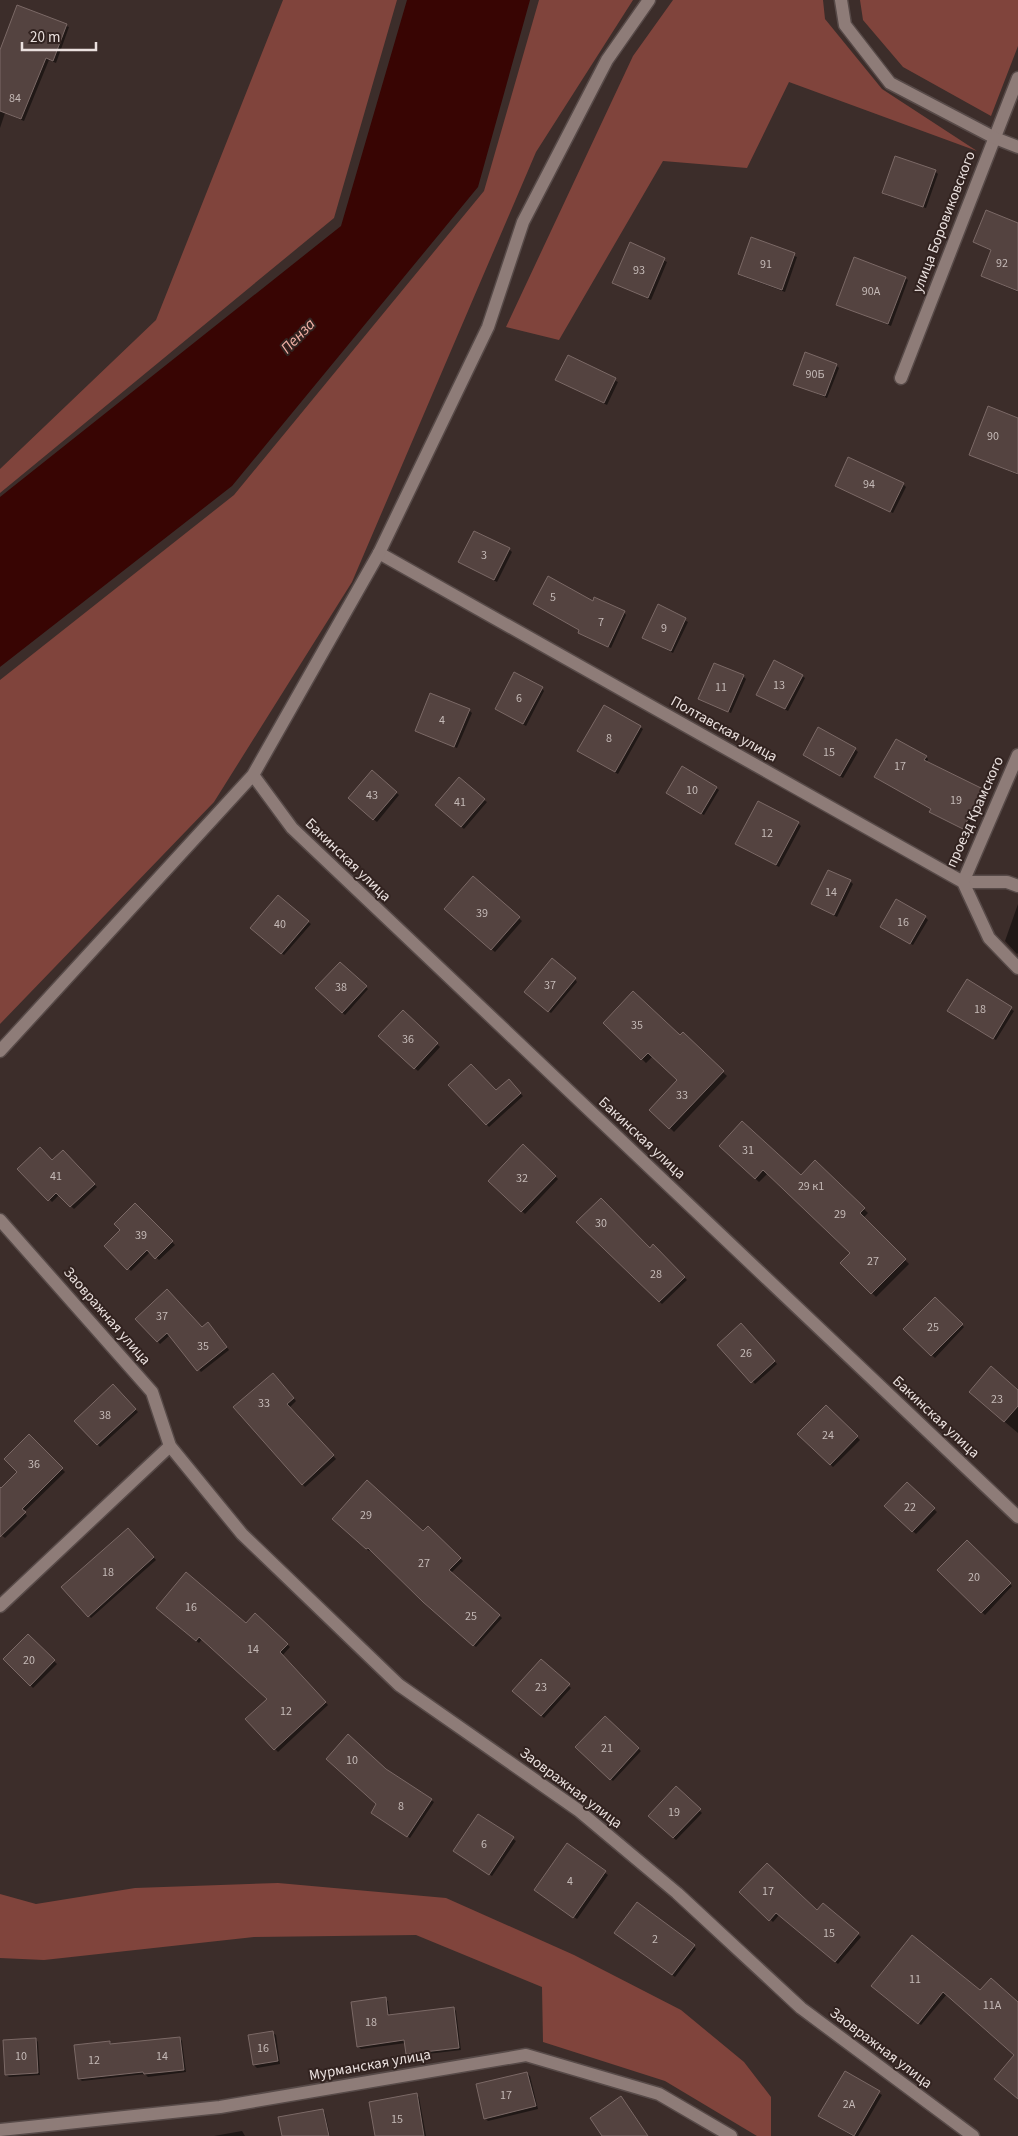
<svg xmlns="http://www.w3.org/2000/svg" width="1018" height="2136" font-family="'Source Sans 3',sans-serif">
  <rect width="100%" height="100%" fill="#3c2d2a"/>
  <path fill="#80443c" d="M283 0H397L334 218 0 493V469L156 320Z
    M539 0H633L536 152 352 582 214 802 0 1024V680L234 495 484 191Z
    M673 0H823L825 19 882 89 977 151 789 82 747 168 663 161 559 340 506 327 633 56Z
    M860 0H1018V46L991 116 903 67 863 20Z
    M278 1883 446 1898 574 1955 681 2010 744 2062 771 2097V2136H757L665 2081 543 2042 542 1987 416 1935 254 1937 44 1960 0 1958V1894L36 1904 135 1888Z"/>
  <path fill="#380503" d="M407 0H530L478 187 232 486 0 667V497L341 226Z"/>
  <path fill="#0007" d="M18 6 69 27 56 63 49 60 24 121 5 113 0 128V54Z
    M935 171 938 174 926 208 886 195 883 192Z
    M1018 224V292L982 276 992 251 974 242Z
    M751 239 797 257 785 292 742 276 739 274Z
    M630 244 667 262 651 300 614 282Z
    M905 278 908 280 891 326 838 304Z
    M569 356 618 382 607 405 557 380Z
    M836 365 839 368 827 398 794 384Z
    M1018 419V475L970 454Z
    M903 484 906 487 893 513 836 485Z
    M509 549 512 552 497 582 460 562Z
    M658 606 688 622 673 653 643 637Z
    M624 612 626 615 611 648 579 633Z
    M743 676 746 679 731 713 700 699Z
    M802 676 805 678 788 711 757 694Z
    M542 688 544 691 526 726 496 709Z
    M605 706 643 729 618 774 582 753Z
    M469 710 472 713 457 748 416 730Z
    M855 749 858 752 843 778 804 755Z
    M926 757 928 759 927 762 985 792 966 830 933 814 931 812 932 810 875 777Z
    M372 772 399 795 377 822 352 801Z
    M716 788 719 790 704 815 670 795Z
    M484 800 487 802 464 829 439 808Z
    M798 823 801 826 779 867 737 844Z
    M473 878 522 921 495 952 446 909Z
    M850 881 853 884 837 917 813 904Z
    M1018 904V953L1017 954 1005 941Z
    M925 917 928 920 913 945 885 929Z
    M308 922 311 924 284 955 255 930Z
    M340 963 368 989 345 1015 317 988Z
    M575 979 577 982 551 1013 528 994Z
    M967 981 1014 1011 996 1040 952 1013Z
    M403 1012 440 1047 418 1071 380 1036Z
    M605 1023 680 1037 683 1034 727 1076 674 1132 651 1109 679 1080 653 1056 646 1063Z
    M508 1081 523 1096 489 1127 450 1085 496 1092Z
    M523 1146 558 1179 525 1214 490 1181Z
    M721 1146 801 1177 816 1162 868 1213 863 1218 909 1264 876 1297 842 1263 852 1253 768 1173 759 1182Z
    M63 1152 97 1187 74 1209 59 1195 52 1202 19 1169 52 1162Z
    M135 1204 175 1245 159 1260 150 1252 131 1271 106 1246 122 1230Z
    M577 1222 650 1249 653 1246 687 1280 662 1304Z
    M935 1299 964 1327 935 1358 905 1329Z
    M137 1319 202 1328 210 1327 229 1350 201 1372 170 1335 160 1344Z
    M741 1325 777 1364 755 1384 719 1345Z
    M273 1375 296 1401 289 1408 336 1459 305 1487 235 1407Z
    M113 1386 138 1412 100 1447 76 1421Z
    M1018 1391V1433L973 1395Z
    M826 1406 860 1440 833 1467 799 1434Z
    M29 1436 65 1472 24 1512 27 1516 5 1538 0 1534V1491L19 1472Z
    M907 1484 937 1512 916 1534 886 1506Z
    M334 1519 423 1533 428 1528 463 1561 451 1573 502 1618 476 1647 427 1604 371 1549 369 1551Z
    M128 1530 156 1560 91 1618 63 1587Z
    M967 1542 1012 1586 985 1615 939 1570Z
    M160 1610 246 1625 287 1644 290 1647 282 1656 328 1705 278 1752 247 1719 269 1700 202 1639 199 1643Z
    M28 1636 57 1664 33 1688 5 1659Z
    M541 1660 571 1688 544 1718 514 1690Z
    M605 1718 641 1751 613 1781 577 1747Z
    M385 1770 434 1802 410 1838 375 1815Z
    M676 1788 702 1813 676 1840 650 1816Z
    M479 1815 516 1841 492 1876 458 1853Z
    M567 1845 608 1875 577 1919 538 1893Z
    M741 1892 858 1934 861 1937 838 1964 779 1915 773 1922Z
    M619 1935 694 1946 696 1949 675 1977Z
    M875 1989 980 1991 1018 2003V2014L947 1994 921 2025Z
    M385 1999 388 2001 390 2016 454 2008 456 2011 461 2050 410 2056 407 2054 406 2043 361 2049 358 2046Z
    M273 2033 276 2035 280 2064 257 2068 254 2065Z
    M180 2038 182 2041 186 2072 148 2077 145 2074 82 2081 79 2078 110 2042 113 2045Z
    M36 2039 38 2042 40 2075 9 2077 6 2074Z
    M845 2072 882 2095 858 2136H852L820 2116Z
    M527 2073 530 2076 538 2109 488 2121 485 2118Z
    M416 2095 419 2097 426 2136H377Z
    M323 2110 325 2113 330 2136H283Z
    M242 2131 245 2136H214Z"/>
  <path fill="#544340" stroke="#7b6966" d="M17 5 67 24 53 61 46 58 21 119 0 111V50Z
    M895 156 936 170 923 207 882 193Z
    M986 210 1018 223V291L981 276 991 250 973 242Z
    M751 237 795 253 782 290 738 274Z
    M630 242 665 258 648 298 612 283Z
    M854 257 906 277 888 324 836 305Z
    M805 352 837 364 825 396 793 385Z
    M568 355 616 378 604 403 555 380Z
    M988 406 1018 418V474L969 455Z
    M848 457 904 483 890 512 835 486Z
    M474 531 510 548 494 580 458 562Z
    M548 576 593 601 594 597 625 611 608 647 578 633 579 630 533 604Z
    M658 604 686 618 671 651 642 638Z
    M774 660 803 675 785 709 756 695Z
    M714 663 744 675 728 712 698 699Z
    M514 672 543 687 523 724 495 709Z
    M430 693 470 709 454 747 415 731Z
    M604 705 641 726 615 772 577 751Z
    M818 727 856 748 840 776 803 755Z
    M896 739 927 756 924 760 983 789 963 829 929 812 931 809 874 777Z
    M682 766 717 787 701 814 666 793Z
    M372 770 397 792 373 820 348 798Z
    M459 777 485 799 461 827 435 805Z
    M758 801 799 822 776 865 735 844Z
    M828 870 851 880 834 915 811 904Z
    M473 876 520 917 491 950 444 909Z
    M278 895 309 921 281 954 250 928Z
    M896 899 926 916 910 944 880 927Z
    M552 958 576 978 548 1012 524 992Z
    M340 962 367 986 342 1013 315 988Z
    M967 979 1012 1007 993 1039 947 1011Z
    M633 991 680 1035 683 1032 724 1071 669 1129 649 1110 677 1080 648 1053 641 1060 603 1023Z
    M403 1010 438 1043 414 1069 378 1036Z
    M471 1064 496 1090 509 1079 521 1093 486 1125 448 1085Z
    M742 1121 801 1175 815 1160 865 1208 860 1213 906 1259 871 1294 840 1263 850 1253 763 1170 755 1179 719 1146Z
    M523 1144 556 1176 521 1212 488 1181Z
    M40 1147 52 1160 63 1150 95 1184 70 1207 56 1193 48 1201 17 1169Z
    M601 1198 650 1248 653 1244 685 1277 659 1302 576 1222Z
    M135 1203 173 1241 155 1259 147 1250 127 1270 104 1246 120 1230 114 1224Z
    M167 1289 202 1327 208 1322 227 1347 197 1371 167 1333 157 1342 135 1319Z
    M935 1297 963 1324 931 1356 903 1329Z
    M741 1323 775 1361 751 1383 717 1345Z
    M991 1366 1018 1390V1406L1004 1422 969 1392Z
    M273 1373 294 1398 287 1404 334 1455 302 1485 233 1407Z
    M113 1384 136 1409 97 1445 74 1421Z
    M826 1405 858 1436 830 1465 797 1434Z
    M29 1434 63 1468 22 1509 26 1512 0 1537V1487L1 1488 17 1472 4 1459Z
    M367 1480 423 1531 428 1526 461 1558 449 1570 500 1615 473 1646 423 1602 368 1548 366 1549 332 1519Z
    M907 1482 935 1508 912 1532 884 1506Z
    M128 1528 154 1557 88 1617 61 1587Z
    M967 1540 1011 1583 981 1613 937 1570Z
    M186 1572 246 1623 255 1613 288 1644 280 1652 326 1702 274 1750 245 1719 267 1699 199 1637 196 1641 156 1608Z
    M28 1634 55 1660 30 1686 3 1659Z
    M541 1659 570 1684 541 1716 512 1691Z
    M605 1716 639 1748 610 1780 575 1747Z
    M348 1734 386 1769 432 1799 407 1837 371 1813 376 1804 326 1759Z
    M676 1786 701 1809 673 1838 648 1816Z
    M478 1814 514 1837 489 1875 453 1851Z
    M567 1843 606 1871 573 1918 534 1890Z
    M767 1863 817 1910 823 1903 859 1933 835 1962 776 1913 769 1921 739 1892Z
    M637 1902 695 1945 672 1975 614 1933Z
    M912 1935 980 1990 991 1978 1018 2002V2099L994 2079 1014 2055 943 1992 918 2024 871 1986Z
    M386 1997 388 2015 454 2007 459 2048 406 2054 404 2040 357 2047 351 2002Z
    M273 2031 278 2061 253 2065 248 2035Z
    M180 2037 184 2070 144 2074 143 2072 78 2079 74 2045 110 2041V2044Z
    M36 2038 38 2073 5 2075 3 2040Z
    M845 2071 880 2091 854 2136 818 2116Z
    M527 2072 536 2106 484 2119 476 2084Z
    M417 2093 424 2136H375L369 2102Z
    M621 2096 648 2136H602L590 2118Z
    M323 2109 329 2136H282L278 2117Z"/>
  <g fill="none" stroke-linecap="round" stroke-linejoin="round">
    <g stroke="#574a48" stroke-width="15">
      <path id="service" d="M963 882H1007L1018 886"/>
    </g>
    <g stroke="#574a48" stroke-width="15">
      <path id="minor" d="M901 378 1018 78
        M379 553 963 882 989 938 1018 968
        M963 882 1018 755
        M0 1606 170 1446
        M0 2130 220 2107 526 2055 659 2094 731 2136"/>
    </g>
    <g stroke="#574a48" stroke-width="15">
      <path id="tertiary" d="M841 0 845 25 890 83 995 138 1018 147
        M253 775 292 828 1018 1517
        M0 1051 253 775 379 553 488 327 523 222 607 60 649 0
        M0 1220 152 1392 170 1446 242 1534 399 1685 578 1810 677 1893 801 2008 973 2136"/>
    </g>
    <use href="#service" stroke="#8e7c78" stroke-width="12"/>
    <use href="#minor" stroke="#8e7c78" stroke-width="12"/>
    <use href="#tertiary" stroke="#8e7c78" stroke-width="12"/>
  </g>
  <g text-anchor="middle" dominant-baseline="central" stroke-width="4" stroke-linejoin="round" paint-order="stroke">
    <g font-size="12" fill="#c4b9b6">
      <text x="15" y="98">84</text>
      <text x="1002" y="263">92</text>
      <text x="766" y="264">91</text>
      <text x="639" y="270">93</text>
      <text x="871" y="291">90А</text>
      <text x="815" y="374">90Б</text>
      <text x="993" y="436">90</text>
      <text x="869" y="484">94</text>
      <text x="484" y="555">3</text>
      <text x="553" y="597">5</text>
      <text x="601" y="622">7</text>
      <text x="664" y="628">9</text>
      <text x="779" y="685">13</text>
      <text x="721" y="687">11</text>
      <text x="519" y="698">6</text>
      <text x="442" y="720">4</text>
      <text x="609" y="738">8</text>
      <text x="829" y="752">15</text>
      <text x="900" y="766">17</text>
      <text x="692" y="790">10</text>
      <text x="372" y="795">43</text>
      <text x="956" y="800">19</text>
      <text x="460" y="802">41</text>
      <text x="767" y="833">12</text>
      <text x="831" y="892">14</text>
      <text x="482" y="913">39</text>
      <text x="903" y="922">16</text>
      <text x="280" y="924">40</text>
      <text x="550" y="985">37</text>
      <text x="341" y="987">38</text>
      <text x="980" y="1009">18</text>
      <text x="637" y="1025">35</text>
      <text x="408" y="1039">36</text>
      <text x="682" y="1095">33</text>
      <text x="748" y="1150">31</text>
      <text x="56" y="1176">41</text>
      <text x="522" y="1178">32</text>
      <text x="811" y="1186">29 к1</text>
      <text x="840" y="1214">29</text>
      <text x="601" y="1223">30</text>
      <text x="141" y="1235">39</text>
      <text x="873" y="1261">27</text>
      <text x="656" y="1274">28</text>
      <text x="162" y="1316">37</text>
      <text x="933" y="1327">25</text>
      <text x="203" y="1346">35</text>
      <text x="746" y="1353">26</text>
      <text x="997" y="1399">23</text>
      <text x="264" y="1403">33</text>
      <text x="105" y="1415">38</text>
      <text x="828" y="1435">24</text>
      <text x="34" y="1464">36</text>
      <text x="910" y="1507">22</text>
      <text x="366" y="1515">29</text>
      <text x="424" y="1563">27</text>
      <text x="108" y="1572">18</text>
      <text x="974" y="1577">20</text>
      <text x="191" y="1607">16</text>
      <text x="471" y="1616">25</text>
      <text x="253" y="1649">14</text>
      <text x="29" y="1660">20</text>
      <text x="541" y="1687">23</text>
      <text x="286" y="1711">12</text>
      <text x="607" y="1748">21</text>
      <text x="352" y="1760">10</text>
      <text x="401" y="1806">8</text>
      <text x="674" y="1812">19</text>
      <text x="484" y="1844">6</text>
      <text x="570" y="1881">4</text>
      <text x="768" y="1891">17</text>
      <text x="829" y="1933">15</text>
      <text x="655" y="1939">2</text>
      <text x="915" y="1979">11</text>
      <text x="992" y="2005">11А</text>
      <text x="371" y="2022">18</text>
      <text x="263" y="2048">16</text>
      <text x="21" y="2056">10</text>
      <text x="162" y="2056">14</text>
      <text x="94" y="2060">12</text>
      <text x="506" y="2095">17</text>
      <text x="849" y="2104">2А</text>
      <text x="397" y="2119">15</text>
    </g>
    <g font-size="15" fill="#eae0de" stroke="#322320">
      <text transform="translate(944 222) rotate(-69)">улица Боровиковского</text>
      <text transform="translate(724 729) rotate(29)">Полтавская улица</text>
      <text transform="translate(975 812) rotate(-66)">проезд Крамского</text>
      <text transform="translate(348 860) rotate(44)">Бакинская улица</text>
      <text transform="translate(642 1138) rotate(43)">Бакинская улица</text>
      <text transform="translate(107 1316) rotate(49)">Заовражная улица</text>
      <text transform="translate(936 1417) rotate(43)">Бакинская улица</text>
      <text transform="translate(571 1788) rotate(37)">Заовражная улица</text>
      <text transform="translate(881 2048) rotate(37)">Заовражная улица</text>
      <text transform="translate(370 2065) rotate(-10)">Мурманская улица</text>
    </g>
    <g font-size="16" font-style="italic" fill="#f2b1a6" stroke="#322320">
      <text transform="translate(298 336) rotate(-46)">Пенза</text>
    </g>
  </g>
  <path d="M22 42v8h74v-8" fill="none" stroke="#eae0de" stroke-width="2.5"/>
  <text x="30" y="42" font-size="15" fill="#eae0de" stroke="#322320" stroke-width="4" paint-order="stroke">20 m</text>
</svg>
